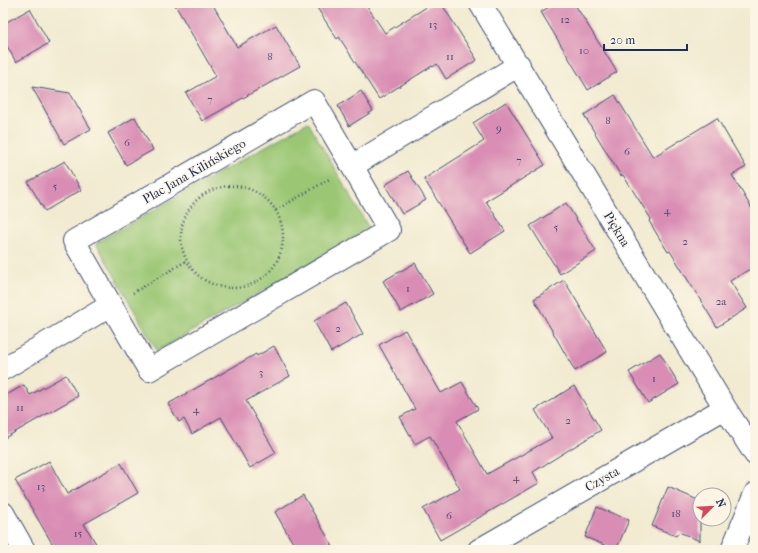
<svg xmlns="http://www.w3.org/2000/svg" width="758" height="553" font-family="'IM FELL French Canon',serif">
  <rect width="100%" height="100%" fill="#fcf5e5"/>
  <filter id="ink" filterUnits="userSpaceOnUse"><feTurbulence type="fractalNoise" baseFrequency=".025" numOctaves="2"/><feDisplacementMap in="SourceGraphic" scale="8" xChannelSelector="R" yChannelSelector="G"/><feConvolveMatrix kernelMatrix="1 2 1 2 8 2 1 2 1" color-interpolation-filters="sRGB"/></filter>
  <filter id="wash" filterUnits="userSpaceOnUse"><feTurbulence type="fractalNoise" baseFrequency=".012" numOctaves="4" result="noise"/><feDisplacementMap in="SourceGraphic" scale="16" xChannelSelector="R" yChannelSelector="G"/><feGaussianBlur stdDeviation="0.9" result="paint"/><feColorMatrix in="noise" values="0 0 0 0 0 0 0 0 0 0 0 0 0 0 0 0 0 1.4 0 .05"/><feComposite in="paint" operator="in"/></filter>
  <g filter="url(#wash)">
    <rect width="100%" height="100%" fill="#f2ebd2"/>
    <path fill="#9bc775" stroke="#5b7b6a" d="M308 122 370 230 157 351 96 243Z"/>
    <g id="blocks">
      <path fill="#d98cb4" d="M174 3H212L237 47 276 25 300 66 202 121 186 93 216 76Z
        M314 3H365L385 33 433 3H441L477 60 446 79 437 64 433 67 432 66 379 99 339 37 337 39Z
        M555 3H574L617 72 588 90 541 12Z
        M30 9 49 43 16 62 3 39V24Z
        M32 87 70 93 91 129 64 144Z
        M361 91 373 111 349 126 338 106Z
        M615 95 653 157 717 118 746 167 732 175 755 214V266L730 281 747 308 717 327 670 251 668 252 658 236 649 221 651 219 623 175 621 176 584 115Z
        M506 102 545 165 486 201 505 231 470 253 424 179 484 141 473 123Z
        M135 117 153 150 126 165 108 133Z
        M65 161 81 190 45 211 28 182Z
        M408 171 426 200 402 214 385 185Z
        M566 203 596 251 560 274 530 226Z
        M415 263 433 294 401 312 383 281Z
        M564 280 607 352 575 371 534 299Z
        M346 303 363 334 331 352 314 321Z
        M405 330 441 393 462 382 478 409 457 421 487 474 552 438 535 410 574 386 601 430 533 472 539 483 440 540 423 509 460 489 430 436 415 444 400 417 415 409 379 345Z
        M274 346 290 376 246 401 276 453 250 468 221 417 192 434 184 419 179 422 168 404 256 354 257 356Z
        M660 353 679 384 648 403 629 372Z
        M66 375 78 396 3 439V397L24 385 30 395Z
        M49 461 67 494 121 463 138 493 84 524 100 550H56L15 480Z
        M668 487 700 501V541L679 532 676 536 652 526Z
        M303 495 335 550H297L275 512Z
        M597 507 629 520 616 550 585 537Z"/>
    </g>
  </g>
  <g filter="url(#ink)">
    <use href="#blocks" fill-opacity="0" stroke="#3b4b6f" stroke-width="1"/>
    <g fill="none" stroke-linecap="round" stroke-linejoin="round">
      <g stroke="#3b4b6f" stroke-width="24">
        <path id="street" d="M480 3 725 408 755 454
          M111 305 74 241 314 101 352 166
          M3 369 111 305 149 370 389 230 352 166 519 65
          M3 513 24 550
          M479 550 725 408
          M732 550 755 494"/>
      </g>
      <path stroke="#3b4b6f" stroke-width="2.5" stroke-dasharray="1 3" stroke-linecap="butt" d="M181 237a51 51 0 1 1 102 0a51 51 0 1 1-102 0Z
        M276 210 331 178
        M133 293 186 261"/>
      <use href="#street" stroke="#fff" stroke-width="22"/>
    </g>
  </g>
  <g text-anchor="middle" dominant-baseline="central" stroke-width="3" stroke-linejoin="round" paint-order="stroke">
    <g font-size="11" fill="#4a4674">
      <text x="565" y="19">12</text>
      <text x="433" y="24">13</text>
      <text x="584" y="50">10</text>
      <text x="270" y="56">8</text>
      <text x="450" y="56">11</text>
      <text x="210" y="99">7</text>
      <text x="608" y="120">8</text>
      <text x="499" y="128">9</text>
      <text x="127" y="142">6</text>
      <text x="627" y="151">6</text>
      <text x="519" y="160">7</text>
      <text x="55" y="186">5</text>
      <text x="667" y="210">4</text>
      <text x="556" y="227">5</text>
      <text x="685" y="241">2</text>
      <text x="408" y="288">1</text>
      <text x="721" y="301">2a</text>
      <text x="338" y="328">2</text>
      <text x="261" y="372">3</text>
      <text x="654" y="378">1</text>
      <text x="20" y="407">11</text>
      <text x="196" y="409">4</text>
      <text x="568" y="420">2</text>
      <text x="516" y="477">4</text>
      <text x="41" y="486">13</text>
      <text x="676" y="513">18</text>
      <text x="449" y="515">6</text>
      <text x="78" y="533">15</text>
    </g>
    <g font-size="13" fill="#1b2f5e" stroke="#fcf5e5">
      <text transform="translate(194 171) rotate(-30)">Plac Jana Kilińskiego</text>
      <text transform="translate(617 229) rotate(59)">Piękna</text>
      <text transform="translate(602 479) rotate(-30)">Czysta</text>
    </g>
  </g>
  <rect width="758" height="553" fill="none" stroke="#fcf5e5" stroke-width="16"/>
  <g transform="translate(712 507) rotate(66)"><circle r="19" fill="#fcf5e5" stroke="#a2a6af"/>
  <path d="M0-3L7 15L0 10L-7 15Z" fill="#d1495b"/>
  <text y="-6" font-size="11" font-weight="bold" text-anchor="middle" fill="#1b2f5e">N</text>
  </g>
  <path d="M604 44v6h83v-6" fill="none" stroke="#1b2f5e" stroke-width="2"/>
  <text x="610" y="44" font-size="12" fill="#1b2f5e" stroke="#fcf5e5" stroke-width="3" paint-order="stroke">20 m</text>
</svg>
